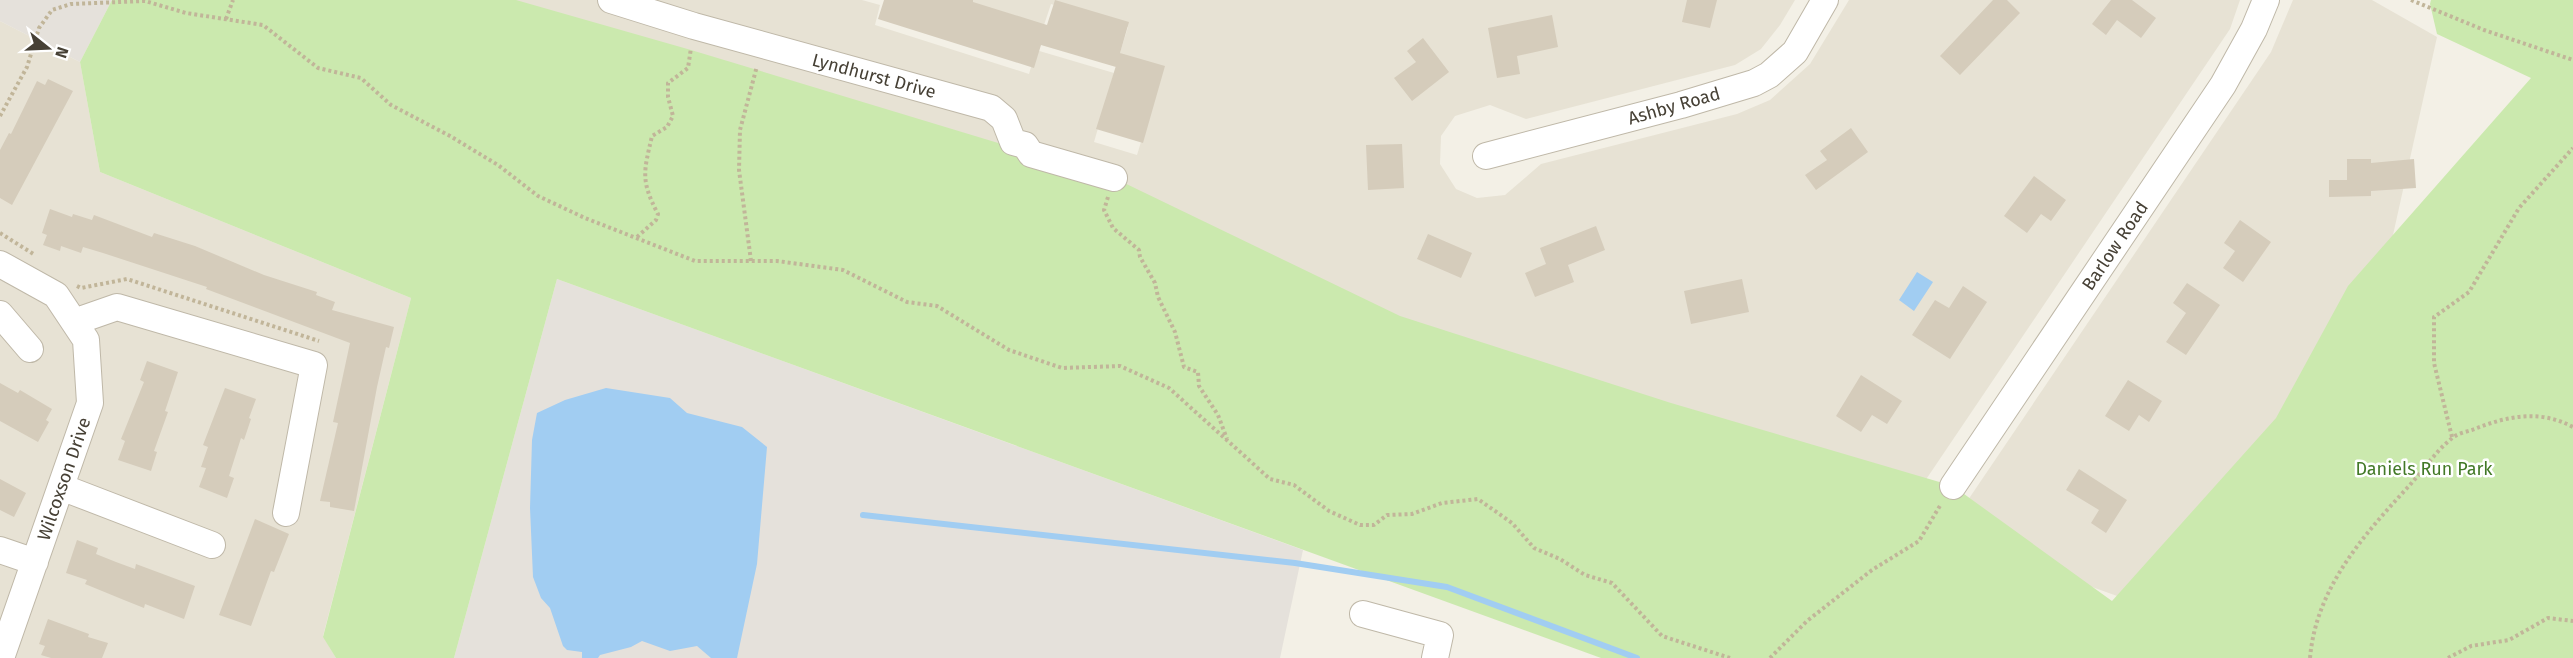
<svg xmlns="http://www.w3.org/2000/svg" width="2573" height="658" font-family="'Fira Sans',sans-serif">
  <rect width="100%" height="100%" fill="#f3f0e6"/>
  <path fill="#e7e2d4" d="M496 0H862L880 5 875 25 1029 74 1036 50 1114 73 1094 142 1137 155 1162 73 1118 59 1128 27 1051 4 1043 28 958 0H1795L1780 25 1761 49 1735 65 1526 119 1490 105 1455 116 1441 136 1440 164 1456 189 1477 198 1505 195 1541 164 1737 114 1770 100 1810 64 1849 0H2240L2230 29 1900 518Z
    M2293 0H2372L2437 37 2299 658H2289L1945 534 2271 52Z
    M0 21 80 62 100 172 411 298 323 636 336 658H0Z"/>
  <path fill="#e5e1db" d="M0 0H112L80 62 0 21Z
    M557 279 1303 550 1280 658H454Z"/>
  <path fill="#cbe9ae" d="M112 0H516L691 50 1114 178 1400 316 1671 403 1953 486 2112 601 2276 418 2348 286 2531 78 2437 34 2430 4 2431 0H2573V658H1601L557 279 454 658H336L323 637 411 298 100 172 80 62Z"/>
  <path fill="#a1cdf2" d="M1917 272 1933 282 1914 311 1899 300Z
    M606 388 670 398 687 413 742 427 767 447 757 564 737 658H711L697 646 670 651 642 641 631 647 600 655 598 658H582V652L567 650 563 646 550 608 541 598 533 577 530 508 532 440 537 413 565 400Z"/>
  <g fill="none" stroke-linecap="round" stroke-linejoin="round">
    <path stroke="#a1cdf2" stroke-width="6" d="M863 515 1295 563 1447 587 1637 658"/>
  </g>
  <path fill="#d5ccbb" d="M884 0H973V2L1047 25 1055 0 1129 22 1116 67 1041 45 1034 68 878 19Z
    M1687 0H1717L1710 28 1682 22Z
    M1993 0H2007L2020 13 1960 75 1940 56Z
    M2111 0H2132L2156 18 2141 38 2117 20 2106 35 2092 24Z
    M1552 15 1558 47 1517 56 1520 74 1497 78 1488 28Z
    M1423 38 1449 72 1412 101 1394 78 1416 62 1407 51Z
    M1120 53 1165 66 1143 143 1096 129Z
    M48 79 73 91 12 205 0 198V150L9 133 11 134 37 81 45 85Z
    M1851 128 1868 152 1816 190 1805 175 1827 160 1820 151Z
    M1402 144 1404 188 1368 190 1366 145Z
    M2347 159H2371V163L2414 159 2416 188 2371 191V196L2329 197V180H2347Z
    M2034 176 2066 200 2051 221 2041 214 2027 233 2004 216Z
    M50 209 72 217 73 214 92 220 94 215 152 237 154 233 195 246 264 275 317 292 316 295 335 302 332 310 394 327 389 348 386 347 377 387 354 511 330 507V502L320 501 338 423 333 422 350 343 206 289 207 287 103 253 83 247 81 253 61 246 60 251 43 245 47 235 42 233Z
    M2240 220 2271 242 2243 282 2223 268 2235 251 2224 243Z
    M1596 226 1605 250 1568 265 1574 282 1535 297 1525 273 1546 264 1540 248Z
    M1428 234 1472 253 1461 278 1417 259Z
    M1742 279 1749 312 1691 324 1684 291Z
    M2187 283 2220 305 2186 355 2166 342 2186 313 2173 303Z
    M1963 286 1987 302 1950 359 1912 335 1935 300 1949 308Z
    M147 361 178 372 165 411 168 412 154 451 157 452 151 471 118 460 125 441 121 439 144 382 140 380Z
    M1861 375 1902 401 1887 424 1872 415 1861 432 1836 416Z
    M2128 380 2162 401 2149 422 2139 415 2129 431 2105 416Z
    M0 383 18 393 20 390 52 409 46 420 49 422 38 442 0 421Z
    M225 388 256 399 249 418 251 419 244 440 241 438 229 476 234 478 227 498 199 487 206 468 201 467 208 447 203 445Z
    M2079 469 2127 500 2106 533 2091 523 2099 510 2066 490Z
    M0 479 26 493 14 517 0 510Z
    M255 519 289 534 274 572 271 571 251 626 219 615Z
    M77 540 98 548 96 554 116 562 135 569 136 564 195 586 184 619 145 604 144 608 124 600 85 584 87 580 66 573Z
    M48 619 89 634 88 637 108 643 102 658H51L41 655 45 646 39 644Z"/>
  <g fill="none" stroke-linecap="round" stroke-linejoin="round">
    <g stroke="#bfb8a8" stroke-width="28">
      <path id="minor" d="M611 0 694 26 991 108 1004 119 1013 142 1025 145 1031 154 1114 178
        M1486 156 1681 105 1754 83 1769 75 1795 52 1825 0
        M0 264 56 295 86 340 90 403 1 658
        M0 314 30 349
        M74 322 117 307 314 365 286 513
        M1953 486 2223 85 2254 29 2266 0
        M61 487 212 545
        M0 550 35 562
        M1363 614 1440 635 1435 658"/>
    </g>
    <path stroke="#c1b599" stroke-width="4" stroke-dasharray="3 3" stroke-linecap="butt" d="M2411 0 2484 30 2573 60
      M226 19 233 0
      M0 116 27 67 39 28 52 10 71 4 145 1 186 13 263 25 318 68 361 78 391 105 450 136 498 165 538 196 585 218 695 261H777L843 270 907 302 937 306 1009 350 1062 368 1120 366 1169 388 1270 479 1294 485 1329 511 1360 525H1374L1387 515 1412 514 1442 503 1478 499 1512 523 1534 548 1560 559 1585 575 1612 583 1662 636 1730 658
      M1108 197 1104 210 1113 228 1139 250 1140 257 1155 283 1158 297 1175 332 1184 367 1198 372 1199 386 1218 415 1227 439
      M0 233 35 255
      M637 237 656 220 658 214C640 180 644 171 652 136L667 127 673 116 668 97V83L688 68 691 48
      M751 261 739 170 740 130 757 66
      M77 286 81 288 127 279 319 341
      M2452 437 2434 363V317L2469 292 2519 208 2573 148
      M1770 658 1807 621 1872 570 1919 541 1941 504
      M2310 658C2316 588 2363 536 2408 487 2423 471 2435 452 2451 439 2456 434 2465 432 2472 430 2507 416 2539 409 2573 427
      M2448 658 2471 646 2509 640 2548 618 2573 621"/>
    <use href="#minor" stroke="#fff" stroke-width="26"/>
  </g>
  <g text-anchor="middle" dominant-baseline="central" stroke-width="5" stroke-linejoin="round" paint-order="stroke">
    <g font-size="18" fill="#464035" stroke="#fff">
      <text transform="translate(874 76) rotate(15)">Lyndhurst Drive</text>
      <text transform="translate(1674 106) rotate(-16)">Ashby Road</text>
      <text transform="translate(2115 246) rotate(-56)">Barlow Road</text>
      <text transform="translate(64 479) rotate(-71)">Wilcoxson Drive</text>
    </g>
    <g font-size="18" fill="#427927" stroke="#fff">
      <text x="2424" y="469">Daniels Run Park</text>
    </g>
  </g>
  <g transform="translate(48 48) rotate(108)" stroke="#ffffff" stroke-width="4.5" paint-order="stroke">
  <path d="M0-4.5L10 22L0 15L-10 22Z" fill="#464035"/>
  <text y="-9" font-size="16" font-weight="bold" text-anchor="middle" fill="#464035">N</text>
  </g>
</svg>
